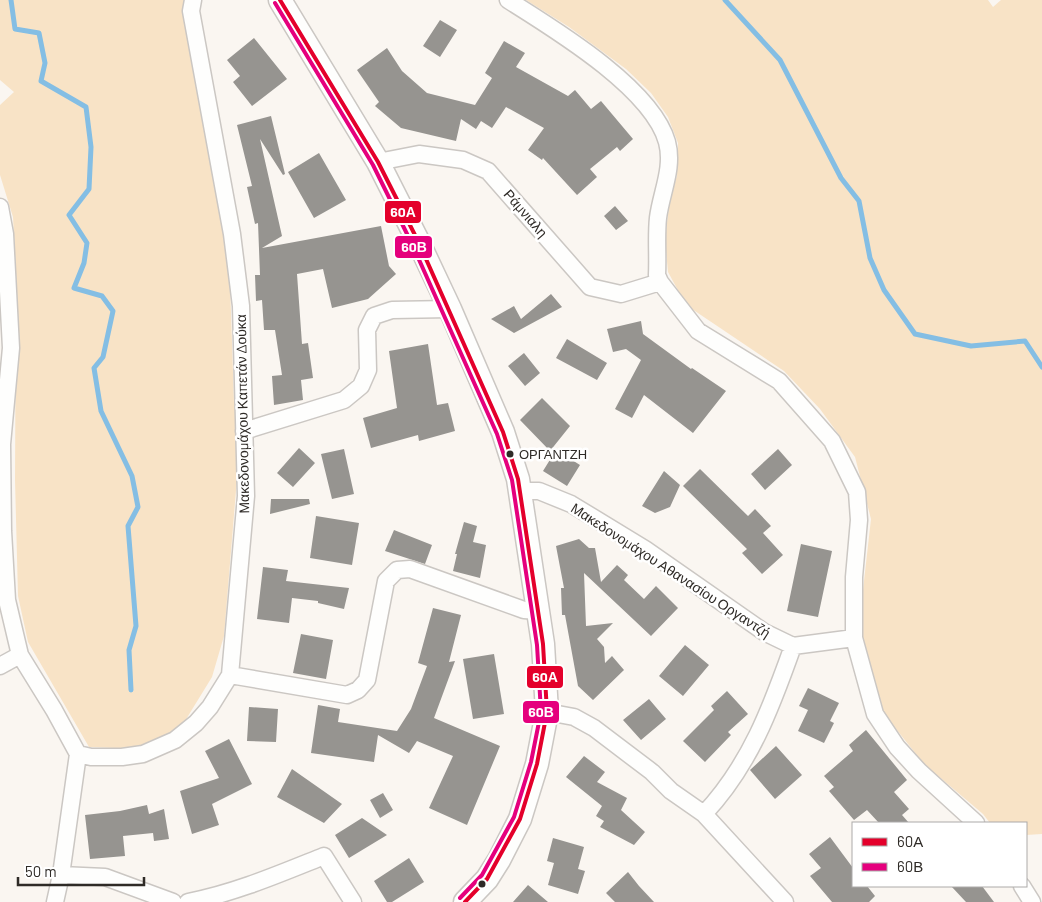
<svg xmlns="http://www.w3.org/2000/svg" width="1042" height="902" font-family="Barlow,sans-serif">
  <rect width="100%" height="100%" fill="#faf6f1"/>
  <path fill="#f8e3c6" d="M0 0H189L229 253 234 403 240 442 224 636 212 677 185 721 164 739 138 749 89 747 28 642 18 596 15 480 16 274 13 217 0 175V105L14 92 0 80Z
    M526 0H988L993 7 1001 0H1042V834L1026 835V823H990L983 814 924 764 884 714 859 625 871 519 855 457 820 409 784 371 686 305 668 272 665 240 669 206 677 175 678 143 668 117 651 93 626 69 569 27Z"/>
  <g fill="none" stroke-linecap="round" stroke-linejoin="round">
    <path stroke="#84bee4" stroke-width="5" d="M11 0 15 29 39 33 45 63 41 81 86 107 91 147 89 189 69 215 87 243 84 263 74 288 102 296 113 311 103 357 94 368 101 411 132 476 138 507 128 526 136 626 129 650 131 690
      M725 0 780 60 841 178 859 201 870 258 884 290 915 334 971 346 1025 341 1042 367"/>
  </g>
  <path fill="#969490" d="M440 20 457 30 440 57 423 46Z
    M254 38 287 79 252 106 233 82 240 76 227 60Z
    M504 41 525 53 516 67 568 96 575 90 591 109 601 101 633 139 620 151 617 147 590 169 597 177 577 195 543 158 542 160 528 150 544 128 506 107 492 128 481 121 476 129 461 119 456 141 401 128 375 106 379 102 357 70 387 48 402 71 427 93 475 105 492 78 485 73Z
    M271 116 285 174 283 175 260 139 282 236 262 248 381 226 389 266 396 274 368 299 332 308 323 269 297 274 302 344 308 343 313 378 301 380 303 400 274 405 272 376 282 375 275 330H264L262 300 256 301 255 275H260L258 223 255 224 247 187 252 186 237 125Z
    M319 153 346 200 314 218 288 172Z
    M615 206 628 221 616 230 604 216Z
    M551 294 562 307 514 333 491 319 514 306 521 319Z
    M641 321 643 334 691 369 692 368 726 391 693 433 644 395 632 418 615 409 641 360 626 349 613 352 607 329Z
    M567 339 607 363 597 380 556 358Z
    M428 344 437 405 448 403 455 431 419 441 418 435 371 448 363 418 397 408 389 351Z
    M524 353 540 373 525 386 508 366Z
    M542 398 570 426 550 451 520 420Z
    M299 448 315 463 293 487 277 473Z
    M344 449 354 494 332 499 321 454Z
    M778 449 792 465 765 490 751 474Z
    M556 450 580 465 567 486 543 471Z
    M700 469 748 516 755 509 771 526 763 533 783 555 762 574 742 553 747 549 683 486Z
    M664 471 680 485 670 507 655 513 642 506Z
    M271 499H309L310 504 270 514Z
    M316 516 359 523 352 565 310 558Z
    M464 522 477 526 473 542 486 545 480 578 453 571 457 554H455Z
    M394 530 432 545 425 564 385 551Z
    M579 539 589 548H595L601 582 617 565 628 575 624 580 644 599 656 586 678 608 651 636 584 573 586 626 613 623 597 639 604 647 605 663 612 656 624 670 593 700 578 686 565 615H562L561 588H564L556 546Z
    M801 544 832 551 818 617 787 611Z
    M263 567 288 570 286 581 349 588 344 609 318 603V601L292 598 289 623 257 619Z
    M433 608 461 615 449 662 455 661 434 718 500 746 467 825 429 808 453 756 417 741 409 753 378 735 374 762 311 753 318 705 340 709 338 722 397 731 411 709 427 666 418 663Z
    M301 634 333 640 326 679 293 673Z
    M685 645 709 665 683 696 659 676Z
    M494 654 504 714 473 719 463 659Z
    M808 688 839 703 830 721 834 723 824 743 798 731 808 710 799 706Z
    M727 691 748 714 728 732 731 735 705 762 683 741 714 710 711 706Z
    M649 699 666 719 641 740 623 720Z
    M249 707 278 709 276 742 247 741Z
    M866 730 907 780 894 792 909 809 902 815 909 823H879L867 810 854 820 829 791 834 787 824 776 853 751 849 745Z
    M229 739 252 784 212 804 219 825 192 834 180 791 219 778 205 751Z
    M776 746 802 775 775 799 750 770Z
    M584 756 605 772 597 782 627 798 621 810 645 832 634 845 600 827 604 821 596 816 602 806 566 777Z
    M292 769 342 804 324 823 277 797Z
    M383 793 393 810 380 818 370 800Z
    M147 805 149 814 164 809 169 839 154 841 153 833 123 836 125 856 90 859 85 815 120 811Z
    M362 818 387 835 349 858 335 835Z
    M830 837 853 868V886H867L875 896 869 902H832L810 876 821 868 809 854Z
    M553 838 584 847 578 869 585 871 578 894 548 885 554 863 547 861Z
    M409 858 424 882 392 902H387L374 881Z
    M628 872 639 886 654 902H615L606 893Z
    M528 885 548 902H513Z
    M951 886H982L994 902H966Z"/>
  <g fill="none" stroke-linecap="round" stroke-linejoin="round">
    <g stroke="#cbc7c3" stroke-width="19">
      <path id="street" d="M508 0C554 29 652 88 667 142 674 168 661 193 658 218 656 236 658 256 657 275L660 282 698 331 779 381 832 441 857 492 859 520 854 577V638L875 714 897 747 919 771 976 823
        M378 162 419 154 463 160 488 171 590 287 621 294 660 282
        M0 207 5 234 11 348 2 444 3 531 7 600 20 655 54 710 78 754 61 875 55 902
        M244 431 344 400 361 386 368 370 367 330 374 316 392 310 450 309
        M519 491H539L571 504 645 549 764 632 793 646 854 638
        M0 666 20 655
        M230 675 347 695 358 690 367 680 386 581 397 570 410 569 524 610 538 611
        M547 712 574 717 594 728 652 772 671 791 704 814 785 902
        M78 754 91 757H122L143 754 175 740 196 723 210 707 230 675 246 496 241 306 232 234 191 11 193 0
        M704 814C750 765 771 708 793 646
        M61 875 105 877 173 902
        M1022 886 1032 902
        M188 902C235 893 279 874 324 856L353 902"/>
    </g>
    <g stroke="#cbc7c3" stroke-width="25">
      <path id="secondary" d="M280 0 378 162 418 241 450 309 503 432 518 479 543 644 547 712 537 764 520 819 499 860 487 879 465 902"/>
    </g>
    <use href="#street" stroke="#fefefd" stroke-width="16"/>
    <use href="#secondary" stroke="#fefefd" stroke-width="22"/>
    <g stroke="#fff" stroke-width="8">
      <path id="bus-1" d="M280 0 378 162 418 241 503 432 518 479 543 644 547 712 537 764 520 819 487 879 465 902"/>
    </g>
    <g stroke="#fff" stroke-width="8">
      <path id="bus-2" d="M275 3 373 165 412 244 497 434 512 480 537 645 541 712 531 762 514 817 482 875 460 898"/>
    </g>
    <use href="#bus-1" stroke="#e4002b" stroke-width="4"/>
    <use href="#bus-2" stroke="#e5007d" stroke-width="4"/>
  </g>
  <g fill="#2f2b27" stroke="#fff" stroke-width="2">
    <circle cx="510" cy="454" r="4.5"/>
    <circle cx="482" cy="884" r="4.5"/>
  </g>
  <g text-anchor="middle" dominant-baseline="central" stroke-width="5" stroke-linejoin="round" paint-order="stroke">
    <g font-size="13" fill="#2f2b27" stroke="#fff" text-anchor="start">
      <text x="519" y="454">ΟΡΓΑΝΤΖΗ</text>
    </g>
    <g font-size="14" fill="#2f2b27" stroke="#fff">
      <text transform="translate(526 213) rotate(49)">Ράμνιαλη</text>
      <text transform="translate(242 414) rotate(-91)">Μακεδονομάχου Καπετάν Δούκα</text>
      <text transform="translate(671 570) rotate(33)">Μακεδονομάχου Αθανασίου Οργαντζή</text>
    </g>
  </g>
  <g stroke="#fff" stroke-width="2">
    <rect x="384" y="200" width="38" height="24" rx="5" fill="#e4002b"/>
    <rect x="394" y="235" width="39" height="24" rx="5" fill="#e5007d"/>
    <rect x="526" y="665" width="38" height="24" rx="5" fill="#e4002b"/>
    <rect x="522" y="700" width="38" height="24" rx="5" fill="#e5007d"/>
  </g>
  <g font-size="14" text-anchor="middle" font-weight="bold" fill="#fff">
    <text x="403" y="217">60Α</text>
    <text x="414" y="252">60Β</text>
    <text x="545" y="682">60Α</text>
    <text x="541" y="717">60Β</text>
  </g>
  <rect x="852" y="822" width="175" height="65" fill="#ffffff" stroke="#acaaa9"/>
  <rect x="862" y="838" width="25" height="8" fill="#e4002b" stroke="#acaaa9"/>
  <text x="897" y="847" font-size="15" fill="#2f2b27">60Α</text>
  <rect x="862" y="863" width="25" height="8" fill="#e5007d" stroke="#acaaa9"/>
  <text x="897" y="872" font-size="15" fill="#2f2b27">60Β</text>
  <path d="M18 877v8h126v-8" fill="none" stroke="#2f2b27" stroke-width="2.5"/>
  <text x="25" y="877" font-size="15" fill="#2f2b27" stroke="#ffffff" stroke-width="4" paint-order="stroke">50 m</text>
</svg>
